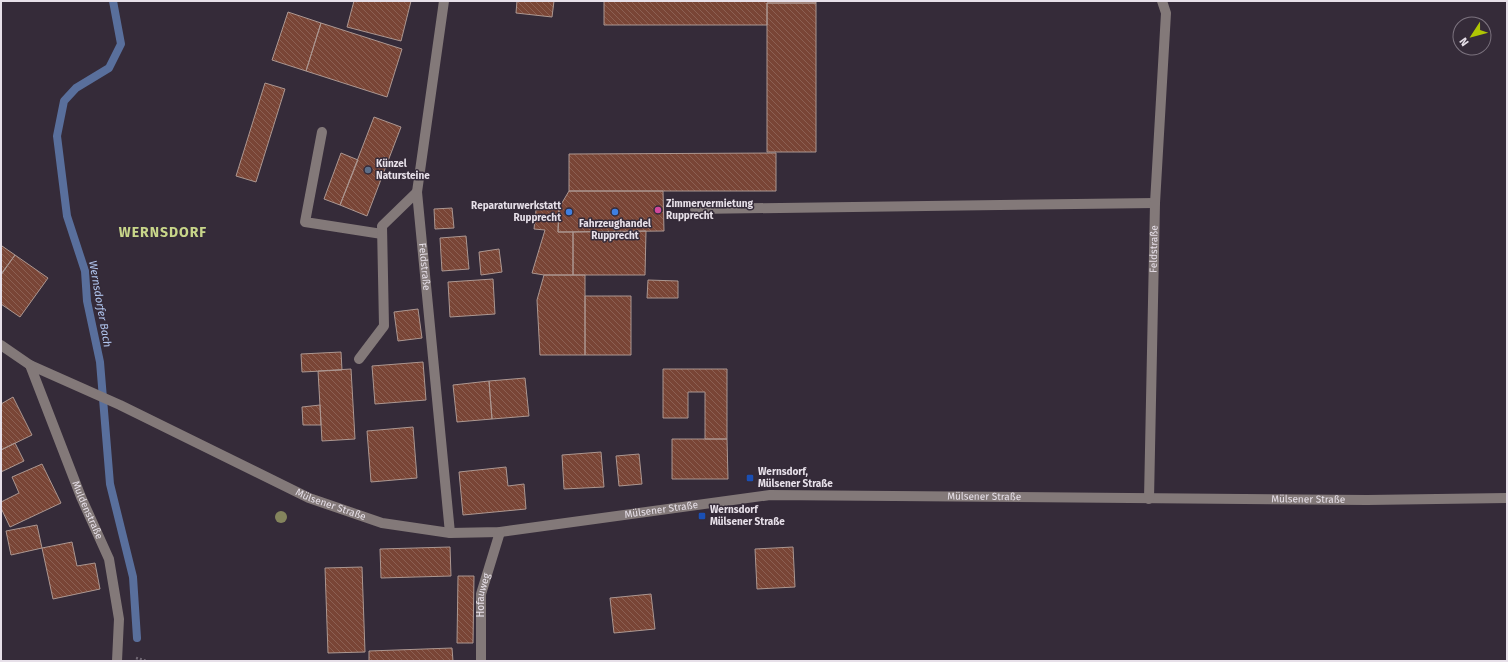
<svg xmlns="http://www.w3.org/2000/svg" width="1508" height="662" font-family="'Fira Sans',sans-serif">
  <defs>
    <pattern id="building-back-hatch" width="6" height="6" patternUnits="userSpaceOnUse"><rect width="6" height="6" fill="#794536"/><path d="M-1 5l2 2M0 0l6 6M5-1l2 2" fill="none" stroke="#8c6053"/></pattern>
  </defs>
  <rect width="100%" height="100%" fill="#352b39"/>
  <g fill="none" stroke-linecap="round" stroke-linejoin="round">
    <path stroke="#596f9c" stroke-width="8" d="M113 1 121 44 109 68 76 88 64 101 57 136 67 216 85 271 87 301 100 362 110 484 133 577 137 638"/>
  </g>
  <path fill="url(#building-back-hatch)" stroke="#ac9791" d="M354 1H411L401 41 347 27Z
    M517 1H554L552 17 516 13Z
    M604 1H816V3H767V25H604Z
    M767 3H816V152H767Z
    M288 12 321 23 306 71 272 60Z
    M321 23 402 49 387 97 306 71Z
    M265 83 285 89 256 182 236 176Z
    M374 117 401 127 367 216 340 205Z
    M341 153 358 160 340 205 324 199Z
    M776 153V191H569V154Z
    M569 191H663L664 231 558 232 559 208Z
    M452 208 454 228 435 229 434 209Z
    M559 208 558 232H573V275H544L532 273 545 230 534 229 536 210Z
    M646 231 645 275H573V232Z
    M466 236 469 269 442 271 440 238Z
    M2 246 15 255 1 274V248Z
    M499 249 502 272 481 275 479 252Z
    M15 255 48 278 20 317 1 304V275Z
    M544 275H585V355H540L537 300Z
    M493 279 495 314 450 317 448 282Z
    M648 280 678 281V298H647Z
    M585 296H631V355H585Z
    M418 309 422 338 398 341 394 312Z
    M341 352 342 370 302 372 301 354Z
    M423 362 426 400 375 404 372 366Z
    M351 369 355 439 322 441 318 371Z
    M663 369H727V439H705V392H688V418H663Z
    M525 378 529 416 492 419 489 381Z
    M489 381 492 419 457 422 453 385Z
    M13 397 32 435 1 450V404Z
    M320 405 321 425H303L302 407Z
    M413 427 417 478 371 482 367 431Z
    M672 439H727L728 479H672Z
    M15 443 24 461 1 472V450Z
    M601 452 604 487 564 489 562 455Z
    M639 454 642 484 619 486 616 456Z
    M42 464 61 503 10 527 1 508V502L19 493 12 477Z
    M506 467 508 486 524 484 526 509 463 515 459 472Z
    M37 525 42 548 11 555 6 531Z
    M72 542 77 566 95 563 100 589 53 599 42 548Z
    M450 547 451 576 381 578 380 549Z
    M793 547 795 587 757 589 755 549Z
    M362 567 365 652 328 653 325 568Z
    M458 576H474L473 643H457Z
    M651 594 655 629 614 633 610 598Z
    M452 648 453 661H369V651Z"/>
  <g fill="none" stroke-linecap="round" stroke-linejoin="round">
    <path stroke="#716874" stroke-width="2.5" stroke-dasharray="2 2" stroke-linecap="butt" d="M136 658 147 661"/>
    <g stroke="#837979" stroke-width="10">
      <path id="s1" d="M444 1 417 192 450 533"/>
      <path d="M322 132 305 222 382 234"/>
      <path d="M695 209 1155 203"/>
      <path id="s2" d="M1 345 30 365 120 405 309 498 382 523 450 533 500 532 770 495 1367 500 1507 498"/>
      <path d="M359 359 384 326 382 226 417 192"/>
      <path id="s3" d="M30 365 81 497 109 559 119 619 117 661"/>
      <path id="s4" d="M1149 499 1155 203 1166 13 1162 1"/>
      <path id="s5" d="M481 661V594L500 532"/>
    </g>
  </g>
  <circle fill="#84845d" cx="281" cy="517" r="6"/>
  <circle fill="#5c6f8a" stroke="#352b39" stroke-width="1.5" cx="368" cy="170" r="4"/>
  <circle fill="#d1479c" stroke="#352b39" stroke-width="1.5" cx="658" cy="210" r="4"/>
  <g fill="#3f7fe0" stroke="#352b39" stroke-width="1.5">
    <circle cx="569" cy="212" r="4"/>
    <circle cx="615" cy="212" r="4"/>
  </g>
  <g fill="#1a4fb4" stroke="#352b39" stroke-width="1.5">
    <rect x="746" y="474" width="8" height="8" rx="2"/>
    <rect x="698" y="512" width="8" height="8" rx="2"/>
  </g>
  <g text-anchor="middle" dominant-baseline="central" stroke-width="3" stroke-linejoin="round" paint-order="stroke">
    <g font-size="10" font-weight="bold" fill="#e7e0e9" stroke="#352b39" text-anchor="start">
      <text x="376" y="164">Künzel<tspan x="376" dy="12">Natursteine</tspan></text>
      <text x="666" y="204">Zimmervermietung<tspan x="666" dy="12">Rupprecht</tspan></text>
      <text x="561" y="206" text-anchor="end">Reparaturwerkstatt<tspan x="561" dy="12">Rupprecht</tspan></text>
      <text x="615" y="224" text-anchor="middle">Fahrzeughandel<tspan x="615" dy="12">Rupprecht</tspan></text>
      <text x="758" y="472">Wernsdorf,<tspan x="758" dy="12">Mülsener Straße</tspan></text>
      <text x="710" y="510">Wernsdorf<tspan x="710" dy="12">Mülsener Straße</tspan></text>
    </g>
    <g font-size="10" fill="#e7e0e9" stroke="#352b39">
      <text stroke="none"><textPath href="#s4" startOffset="250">Feldstraße</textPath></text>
      <text stroke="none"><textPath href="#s1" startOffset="268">Feldstraße</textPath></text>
      <text stroke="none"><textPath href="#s2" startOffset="1027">Mülsener Straße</textPath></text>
      <text stroke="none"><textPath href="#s2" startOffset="1351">Mülsener Straße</textPath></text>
      <text stroke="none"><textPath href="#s2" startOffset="367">Mülsener Straße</textPath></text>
      <text stroke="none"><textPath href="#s3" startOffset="156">Muldenstraße</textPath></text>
      <text stroke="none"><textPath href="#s2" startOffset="703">Mülsener Straße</textPath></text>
      <text stroke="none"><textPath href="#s5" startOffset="66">Hofauweg</textPath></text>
    </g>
    <g font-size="11" font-style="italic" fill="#b3c8f2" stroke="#352b39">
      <text transform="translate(100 304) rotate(80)">Wernsdorfer Bach</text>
    </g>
    <g font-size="14" font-weight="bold" letter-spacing="1" fill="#c8d68a" stroke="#352b39">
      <text x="163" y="232">WERNSDORF</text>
    </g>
  </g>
  <rect width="1508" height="662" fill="none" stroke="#e7e0e9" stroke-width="4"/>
  <g transform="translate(1472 36) rotate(234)"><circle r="19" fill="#352b39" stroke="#7c737f"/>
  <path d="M0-3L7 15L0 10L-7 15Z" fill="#afc504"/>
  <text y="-6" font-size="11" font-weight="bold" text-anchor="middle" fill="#e7e0e9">N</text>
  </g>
</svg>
